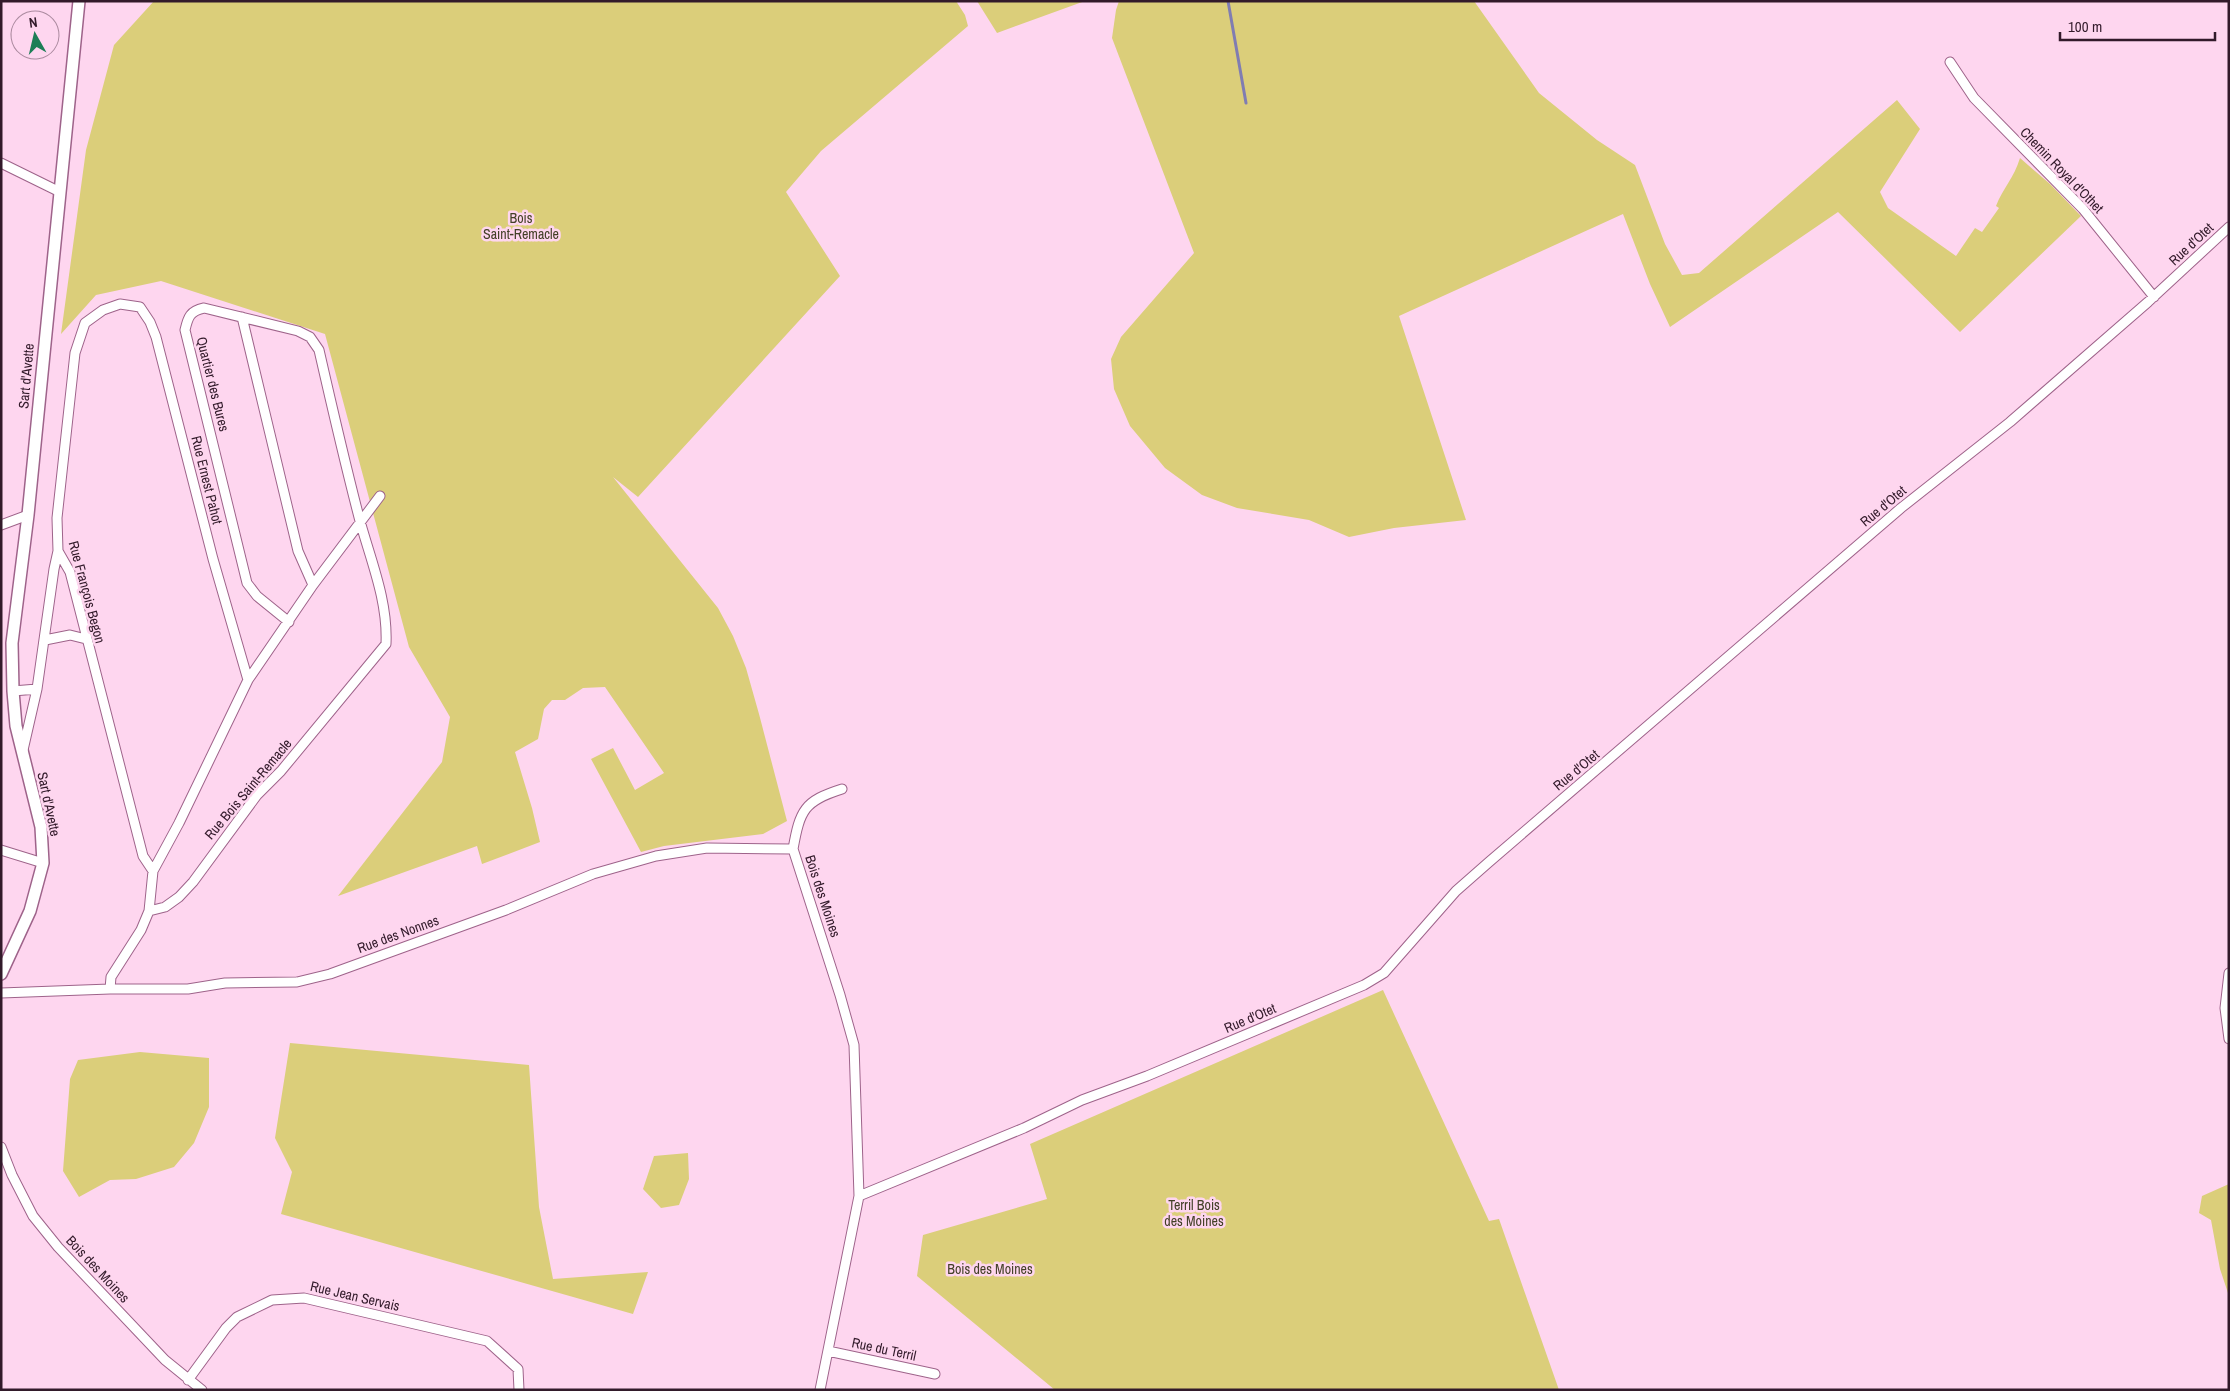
<svg xmlns="http://www.w3.org/2000/svg" width="2230" height="1391" font-family="'Archivo Narrow',sans-serif">
  <rect width="100%" height="100%" fill="#fed6ef"/>
  <path fill="#dbce7a" d="M154 1H956L965 15 968 26 821 151 786 192 840 276 638 497 613 477 718 608 733 636 746 668 759 714 787 821 763 834 664 846 641 852 591 759 613 748 635 790 664 773 605 687 583 688 565 700H552L544 709 538 739 515 752 532 808 540 842 482 864 477 846 338 896 442 762 450 717 409 647 325 334 161 281 96 295 61 334 86 150 114 45Z
    M977 1H1085L997 33Z
    M1119 1H1474L1539 93 1597 140 1635 165 1665 244 1682 275 1699 273 1897 100 1920 129 1880 192 1888 208 1956 256 1975 228 1982 232 1999 208 1996 206C2003 188 2014 178 2020 158L2050 184 2081 216 1960 332 1838 212 1670 327 1650 284 1623 214 1399 316 1466 520 1394 528 1349 537 1309 520 1237 508 1202 495 1165 468 1130 426 1114 389 1111 359 1121 337 1194 253 1112 38 1116 10Z
    M1383 990 1489 1221 1499 1219 1559 1390H1055L917 1276 923 1235 1047 1199 1030 1144Z
    M290 1043 529 1065 539 1207 553 1279 648 1272 633 1314 281 1214 292 1172 275 1138Z
    M140 1052 209 1058V1107L194 1143 174 1167 136 1179 110 1180 79 1197 63 1171 70 1079 78 1060Z
    M688 1153 689 1179 679 1205 661 1208 643 1189 654 1156Z
    M2229 1184V1296L2220 1269 2211 1220 2199 1213 2202 1196Z"/>
  <g fill="none" stroke-linecap="round" stroke-linejoin="round">
    <path stroke="#807db2" stroke-width="3" d="M1228 1 1246 103"/>
    <g stroke="#9e638a" stroke-width="11">
      <path id="street" d="M1950 62 1974 98 2083 209 2154 297
        M1 163 60 192
        M242 317 298 551 313 585
        M1 525 28 515
        M45 640 70 635 86 639
        M13 691 37 689
        M23 750 37 689 54 569 58 551
        M1 850 43 863
        M153 871 143 856 70 572 58 551 57 518 75 353 85 323 103 310 120 304 140 307 150 322 156 337 213 559 248 680
        M149 911 165 907 179 897 193 882 257 795 281 771 386 644C388 601 371 561 360 521 345 464 332 407 319 350L310 337 298 331 204 308C190 311 188 317 185 330L247 583 257 596 289 622
        M2229 973 2225 1008 2229 1039
        M110 989 111 977 141 930 149 911 153 871 179 823 248 680 313 585 380 496
        M1 993 110 989H188L225 983 297 982 330 974 506 910 593 874 656 856 707 848 793 849
        M1 1147 12 1175 33 1216 58 1247 165 1360 202 1390
        M859 1196 1024 1128 1082 1100 1147 1076 1364 985 1384 973 1456 891 1489 862 1901 508 2010 422 2148 302 2229 227
        M828 1351 935 1374
        M188 1380 226 1328 237 1317 272 1300 304 1298 487 1341 518 1369 519 1390
        M820 1390 859 1196 854 1045 840 995 793 849C800 810 804 801 842 789"/>
    </g>
    <g stroke="#9e638a" stroke-width="14">
      <path id="secondary" d="M1 974 30 911 43 863 41 827 16 726 13 691 12 643 28 515 79 1"/>
    </g>
    <use href="#street" stroke="#fff" stroke-width="9"/>
    <use href="#secondary" stroke="#fff" stroke-width="11"/>
  </g>
  <g text-anchor="middle" dominant-baseline="central" stroke-width="5" stroke-linejoin="round" paint-order="stroke">
    <g font-size="14" fill="#321a2a" stroke="#fed6ef">
      <text transform="translate(2062 170) rotate(46)">Chemin Royal d'Othet</text>
      <text transform="translate(2191 244) rotate(-43)">Rue d'Otet</text>
      <text transform="translate(26 376) rotate(-85)">Sart d'Avette</text>
      <text transform="translate(213 384) rotate(76)">Quartier des Bures</text>
      <text transform="translate(207 480) rotate(76)">Rue Ernest Pahot</text>
      <text transform="translate(1883 506) rotate(-40)">Rue d'Otet</text>
      <text transform="translate(87 592) rotate(75)">Rue François Begon</text>
      <text transform="translate(1576 770) rotate(-40)">Rue d'Otet</text>
      <text transform="translate(248 789) rotate(-50)">Rue Bois Saint-Remacle</text>
      <text transform="translate(49 804) rotate(78)">Sart d'Avette</text>
      <text transform="translate(823 896) rotate(72)">Bois des Moines</text>
      <text transform="translate(398 934) rotate(-20)">Rue des Nonnes</text>
      <text transform="translate(1250 1018) rotate(-23)">Rue d'Otet</text>
      <text transform="translate(98 1269) rotate(47)">Bois des Moines</text>
      <text transform="translate(355 1296) rotate(13)">Rue Jean Servais</text>
      <text transform="translate(884 1349) rotate(12)">Rue du Terril</text>
    </g>
    <g font-size="14" fill="#434027" stroke="#fed6ef">
      <text x="521" y="218">Bois<tspan x="521" dy="16">Saint-Remacle</tspan></text>
      <text x="1194" y="1205">Terril Bois<tspan x="1194" dy="16">des Moines</tspan></text>
      <text x="990" y="1269">Bois des Moines</text>
    </g>
  </g>
  <rect width="2230" height="1391" fill="none" stroke="#321a2a" stroke-width="5"/>
  <g transform="translate(35 35) rotate(352)"><circle r="24" fill="#fed6ef" stroke="#ac8ba0"/>
  <path d="M0-4L9 19L0 12L-9 19Z" fill="#1d7e56"/>
  <text y="-8" font-size="14" font-weight="bold" text-anchor="middle" fill="#321a2a">N</text>
  </g>
  <path d="M2060 32v8h155v-8" fill="none" stroke="#321a2a" stroke-width="2.5"/>
  <text x="2068" y="32" font-size="15" fill="#321a2a" stroke="#fed6ef" stroke-width="4" paint-order="stroke">100 m</text>
</svg>
